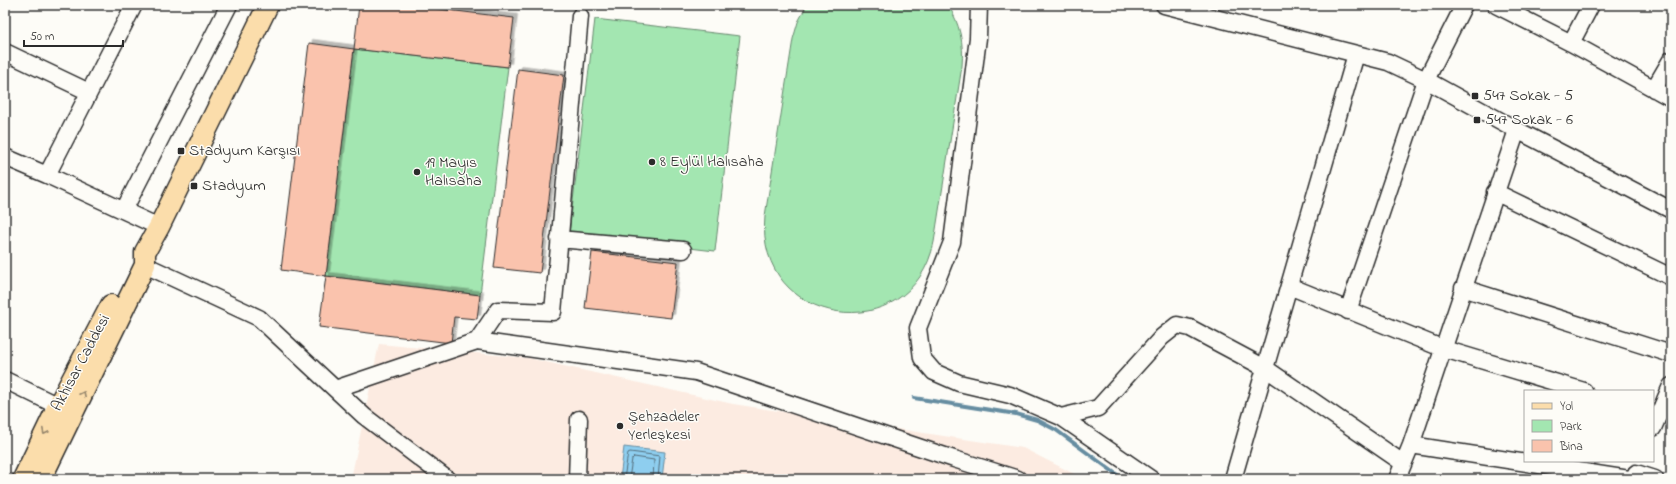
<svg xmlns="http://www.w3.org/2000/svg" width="1676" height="484" font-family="'Indie Flower',sans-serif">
  <defs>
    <filter id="shadow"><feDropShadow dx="3.5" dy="-3.5" stdDeviation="0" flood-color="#0004"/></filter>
  </defs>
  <rect width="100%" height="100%" fill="#fdfcf7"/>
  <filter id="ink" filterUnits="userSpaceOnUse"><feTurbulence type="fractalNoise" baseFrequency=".025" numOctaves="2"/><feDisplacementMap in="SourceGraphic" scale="8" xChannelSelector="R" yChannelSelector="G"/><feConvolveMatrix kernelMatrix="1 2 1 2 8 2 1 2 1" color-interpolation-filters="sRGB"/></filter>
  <g filter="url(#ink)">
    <path fill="#fcebe1" d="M379 344 528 358 733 404 1023 448 1084 479H351Z"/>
    <path fill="#a3e6b1" stroke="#67886e" d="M807 5H948C960 24 964 43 962 66L934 242C912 351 754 327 765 216L793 39 798 22Z
      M595 19 740 36 715 251 569 234Z
      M354 49 508 67 480 295 326 276Z"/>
    <path fill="#8eceef" stroke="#668da1" d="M624 447 665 452 662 479H620Z"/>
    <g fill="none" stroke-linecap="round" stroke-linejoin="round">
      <path stroke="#536c79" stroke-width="1" d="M624 479 628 453 630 452 660 456 658 479
        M629 479 632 459 634 457 654 460 653 479"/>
      <path stroke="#668da1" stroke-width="4" d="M914 398 1016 414 1037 420 1056 430 1123 479"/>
    </g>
    <path fill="#fac3ad" stroke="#2b2b2b" filter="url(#shadow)" d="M359 5H406L514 18 508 67 354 49Z
      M309 43 354 49 326 276 281 270Z
      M518 69 564 75 540 273 494 268Z
      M592 252 678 262 671 318 585 308Z
      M326 276 480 295 477 319 454 317 451 343 319 327Z"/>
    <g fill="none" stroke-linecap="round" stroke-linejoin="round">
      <g stroke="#2b2b2b" stroke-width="19">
        <path id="minor" d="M979 5 978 38 952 242 918 328 922 358 934 372 959 383 1010 395 1061 417 1151 479
          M1164 5 1388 62 1426 80 1517 130 1671 210
          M1496 5 1571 43 1671 98
          M1571 43 1591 5
          M5 52 89 92
          M1654 89 1671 60
          M5 157 47 175 159 227
          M47 175 134 5
          M1495 192 1671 277
          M124 210 229 5
          M559 239 683 250
          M145 265 259 318 364 416 447 479
          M1289 286 1444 349 1584 391
          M1463 288 1671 354
          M1348 311 1426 80 1464 5
          M477 341 498 310 553 312 580 16
          M5 380 58 406
          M335 389 477 341 696 372 954 459 1018 479
          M1061 417 1098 408 1162 337 1177 325 1190 328 1265 368 1403 463
          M1653 428 1671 386
          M1411 445 1629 479
          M1636 473 1655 479
          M577 479 579 419
          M1233 479 1356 54
          M1397 479 1411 445 1517 130"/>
      </g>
      <g stroke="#2b2b2b" stroke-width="23">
        <path id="major" d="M23 479 58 406 111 305
          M41 479 145 265V252L159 227 268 5"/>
      </g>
      <use href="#minor" stroke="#fdfcf7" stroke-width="16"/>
      <use href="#major" stroke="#fbddab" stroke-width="20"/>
    </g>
    <defs><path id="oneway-chevron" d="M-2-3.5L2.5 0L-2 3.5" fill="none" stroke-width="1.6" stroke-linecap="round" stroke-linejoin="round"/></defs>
    <g stroke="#93846b">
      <use href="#oneway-chevron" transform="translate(83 394) rotate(-64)"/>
      <use href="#oneway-chevron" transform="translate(45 432) rotate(117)"/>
    </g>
  </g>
  <g fill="#2b2b2b" stroke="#fdfcf7" stroke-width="1.5">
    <rect x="1471" y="92" width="8" height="8" rx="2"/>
    <rect x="1473" y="116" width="8" height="8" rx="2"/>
    <rect x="177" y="147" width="8" height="8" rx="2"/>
    <circle cx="652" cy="162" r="4"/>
    <circle cx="417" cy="172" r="4"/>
    <rect x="190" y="182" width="8" height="8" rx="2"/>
    <circle cx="620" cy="426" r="4"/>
  </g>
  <g text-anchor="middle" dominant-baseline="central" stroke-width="3" stroke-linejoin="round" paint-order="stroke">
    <g font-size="16" fill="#2b2b2b" stroke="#fdfcf7" text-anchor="start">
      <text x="1483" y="96">547 Sokak - 5</text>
      <text x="1485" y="120">547 Sokak - 6</text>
      <text x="189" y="151">Stadyum Karşısı</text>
      <text x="660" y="162">8 Eylül Halısaha</text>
      <text x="425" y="163">19 Mayıs<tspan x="425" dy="18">Halısaha</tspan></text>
      <text x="202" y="186">Stadyum</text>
      <text x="628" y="417">Şehzadeler<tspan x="628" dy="18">Yerleşkesi</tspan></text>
    </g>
    <g font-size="16" fill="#2b2b2b" stroke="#fdfcf7">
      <text transform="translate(81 363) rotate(-62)">Akhisar Caddesi</text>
    </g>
  </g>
  <rect width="1676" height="484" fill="none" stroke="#fdfcf7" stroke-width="20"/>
  <rect x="10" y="10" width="1656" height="464" fill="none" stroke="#2b2b2b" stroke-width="1.5" filter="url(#ink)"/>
  <rect x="1524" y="390" width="130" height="72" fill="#fdfcf7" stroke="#a9a8a5"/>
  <rect x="1532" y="403" width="20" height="6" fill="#fbddab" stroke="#a9a8a5"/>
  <text x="1560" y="410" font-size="12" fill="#2b2b2b">Yol</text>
  <rect x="1532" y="420" width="20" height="12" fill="#a3e6b1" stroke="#a9a8a5"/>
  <text x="1560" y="430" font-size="12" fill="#2b2b2b">Park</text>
  <rect x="1532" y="440" width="20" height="12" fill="#fac3ad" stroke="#a9a8a5"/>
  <text x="1560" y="450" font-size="12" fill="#2b2b2b">Bina</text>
  <path d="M24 40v6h99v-6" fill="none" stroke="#2b2b2b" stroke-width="2"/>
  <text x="30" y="40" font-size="12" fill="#2b2b2b" stroke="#fdfcf7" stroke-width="3" paint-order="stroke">50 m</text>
</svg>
